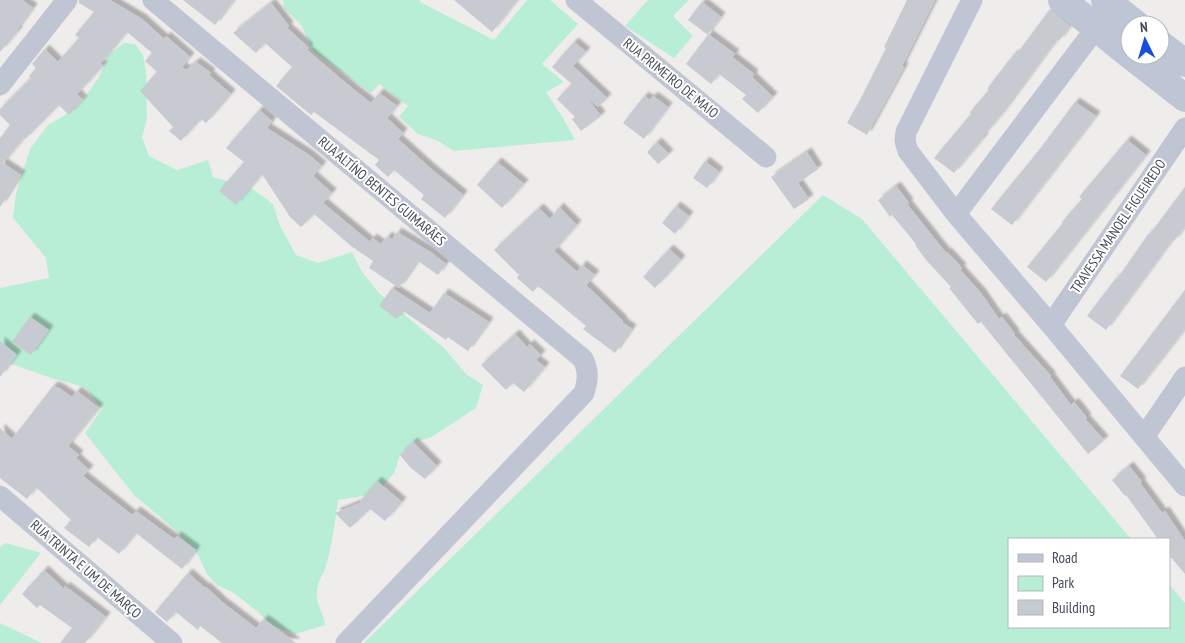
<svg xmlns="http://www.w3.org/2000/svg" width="1185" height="643" font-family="'PT Sans Narrow',sans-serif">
  <defs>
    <filter id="shadow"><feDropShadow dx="4.5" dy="-4.5" stdDeviation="1" flood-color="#0004"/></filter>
  </defs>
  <rect width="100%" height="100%" fill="#efecec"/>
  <path fill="#b9eed6" d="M283 0H420V2L494 40 527 0H550L578 24 542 64 564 82 546 92 563 118 575 140 454 151 438 141 418 134 399 117 408 106 379 84 371 93 313 51 302 26 284 8Z
    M648 0H689L673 16 693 36 674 58 625 26Z
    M124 43 135 44 143 55 146 71 147 119 142 137 149 156 177 170 208 160 213 177 251 188 273 204 280 226 296 255 318 263 352 252 362 272 379 293 445 349 466 374 483 385 476 408 430 438 413 442 400 455 394 473 376 494 338 500C335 522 332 545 326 566 323 576 316 583 317 595 317 606 324 614 325 625L295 634 271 625 258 612 234 593 217 585 206 573 199 556 174 529 134 495 85 433 102 409 85 387 54 379 0 360V288L49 278 46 258 13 218 16 193 30 149 48 125 64 116 83 100 99 77 108 55Z
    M823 195 862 219 1131 539H1009V627H1169V584L1185 603V643H364Z
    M6 543 41 553 0 605V547Z
    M0 623 42 643H0Z"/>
  <path fill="#c8cad2" filter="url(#shadow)" d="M0 0H22L33 8 17 30 18 31 0 52Z
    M79 0H110L142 19 164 39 166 36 190 57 182 67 186 70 196 62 211 73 209 75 231 94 206 123 201 119 181 141 169 131 173 127 140 91 157 72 145 61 152 53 127 32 100 64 103 66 77 94 83 100 69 115 59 105 25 139 24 138 3 163 21 175 0 207V138L10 125 0 115V109L31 78 29 76 36 68 32 64 45 49 58 62 79 38 75 35 94 12 79 3Z
    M183 0H234L215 25Z
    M454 0H517L492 32Z
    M907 0H935L902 66 904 67 867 135 847 123 861 98 886 48 884 47Z
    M702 2 721 17 708 34 735 54 732 57 754 74 752 77 773 97 758 113 742 99 746 95 719 74 711 84 686 64 708 35 688 20Z
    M271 3 289 26 287 28 309 48 307 50 353 89 371 103 379 93 397 106 387 118 403 133 398 139 430 168 463 195 445 218 421 199 424 195 394 170 388 177 375 165 379 160 314 112 311 115 276 86 292 67 265 43 256 53 233 33Z
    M1050 9 1070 26 1059 41 1057 39 1001 115 983 136 984 137 954 173 934 158 971 114 970 112 989 90 987 89 1003 68 1014 54 1016 55Z
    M574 42 586 52 573 66 607 98 598 107 588 99 601 116 581 131 572 119 575 117 557 99 572 84 552 67Z
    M644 96 650 100 653 96 668 107 644 139 623 123Z
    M1075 102 1096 116 1012 225 991 209 1040 149Z
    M259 110 272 121 267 128 309 155 322 166 313 176 332 193 323 203 370 242 372 238 381 244 388 236 392 240 397 232 432 253 446 264 438 275 418 261 399 288 369 268 373 261 351 246 314 214 301 227 290 217 262 174 236 205 219 191 244 162 226 148Z
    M1127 140 1146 155 1046 282 1027 267 1063 223 1062 222 1082 199 1079 197Z
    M657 142 669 154 658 164 647 152Z
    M807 152 818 169 798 183 809 199 794 209 771 177Z
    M705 161 719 172 707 188 693 178Z
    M497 162 524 184 502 208 477 185Z
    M896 186 909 203 907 204 946 253 947 252 962 268 960 270 981 293 999 319 1002 317 1015 334 1014 335 1051 376 1050 377 1071 405 1074 402 1087 418 1085 419 1104 440 1088 454 981 322 978 324 949 288 951 287 927 261 915 245 916 244 892 215 890 217 878 200Z
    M1185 187V226L1174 241 1172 240 1106 330 1087 316 1116 278 1117 279 1149 233 1150 234Z
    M676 206 689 216 675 234 662 223Z
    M559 207 577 225 554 251 577 272 582 265 595 275 586 285 623 321 622 322 632 329 615 353 583 329 586 326 538 286 533 292 517 278 519 275 494 250 539 208 550 219Z
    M669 249 681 260 655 288 643 277Z
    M392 288 430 313 444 293 489 322 468 351 448 337 446 340 403 311 397 319 379 306Z
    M1185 290V329L1138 389 1120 376Z
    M30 317 49 330 31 355 12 342Z
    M515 334 527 347 530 344 541 355 536 360 545 367 524 392 513 383 506 390 481 365Z
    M0 341 17 355 0 377Z
    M53 386 59 388 72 397 77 391 99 408 68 446 79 455 76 458 89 470 83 476 132 515 136 511 174 539 177 536 196 550 182 569 136 533 119 554 97 537 89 547 64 528 71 520 36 487 27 499 0 478V428L12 439Z
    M413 442 437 466 425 479 411 468 400 455Z
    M1129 466 1142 482 1140 483 1162 513 1165 511 1185 541V574L1169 555V539H1158L1126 495 1125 496 1112 480Z
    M377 481 402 502 385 521 370 509 350 528 335 513 362 502 360 501Z
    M44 570 64 589 65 586 106 617 85 643H60L72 628 40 605 37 608 22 594Z
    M188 573 205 588 206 587 222 602 256 628 264 619 296 643H222L200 626 198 630 176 612 167 622 155 612Z"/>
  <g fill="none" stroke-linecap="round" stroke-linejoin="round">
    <path stroke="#bfc5d2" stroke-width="21" d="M153 0 583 359C589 372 588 380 584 393L346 643
      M576 0 766 157
      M972 0 906 132 905 141 908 151 956 214 1051 325 1185 486
      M0 85 67 0
      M956 214 1096 28
      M1051 325 1185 128
      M1144 437 1185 377
      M0 496 172 643"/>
    <path stroke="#bec5d5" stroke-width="28" d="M1062 0 1130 55
      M1105 0 1137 25
      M1160 44 1185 63
      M1130 55 1185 98"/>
  </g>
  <g text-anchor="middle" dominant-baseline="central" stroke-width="4" stroke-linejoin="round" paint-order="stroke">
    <g font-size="14" fill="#444c59" stroke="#fff">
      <text transform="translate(671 78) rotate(39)">RUA PRIMEIRO DE MAIO</text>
      <text transform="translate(382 191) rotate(40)">RUA ALTÍNO BENTES GUIMARÃES</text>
      <text transform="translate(1118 226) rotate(-56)">TRAVESSA MANOEL FIGUEIREDO</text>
      <text transform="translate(86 569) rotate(41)">RUA TRINTA E UM DE MARÇO</text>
    </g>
  </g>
  <rect x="1008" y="538" width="162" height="90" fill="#ffffff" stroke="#b4b7bd"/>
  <rect x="1018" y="554" width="25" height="8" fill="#bec5d5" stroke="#b4b7bd"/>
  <text x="1052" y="563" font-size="15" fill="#444c59">Road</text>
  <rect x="1018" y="576" width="25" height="15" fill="#b9eed6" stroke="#b4b7bd"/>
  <text x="1052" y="588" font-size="15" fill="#444c59">Park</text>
  <rect x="1018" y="600" width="25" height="15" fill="#c8cad2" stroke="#b4b7bd"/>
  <text x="1052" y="613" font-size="15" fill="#444c59">Building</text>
  <g transform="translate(1145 40) rotate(355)"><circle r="24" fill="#ffffff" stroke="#b4b7bd"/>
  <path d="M0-4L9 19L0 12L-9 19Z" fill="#194edb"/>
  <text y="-8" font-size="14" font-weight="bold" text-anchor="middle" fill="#444c59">N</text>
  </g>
</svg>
